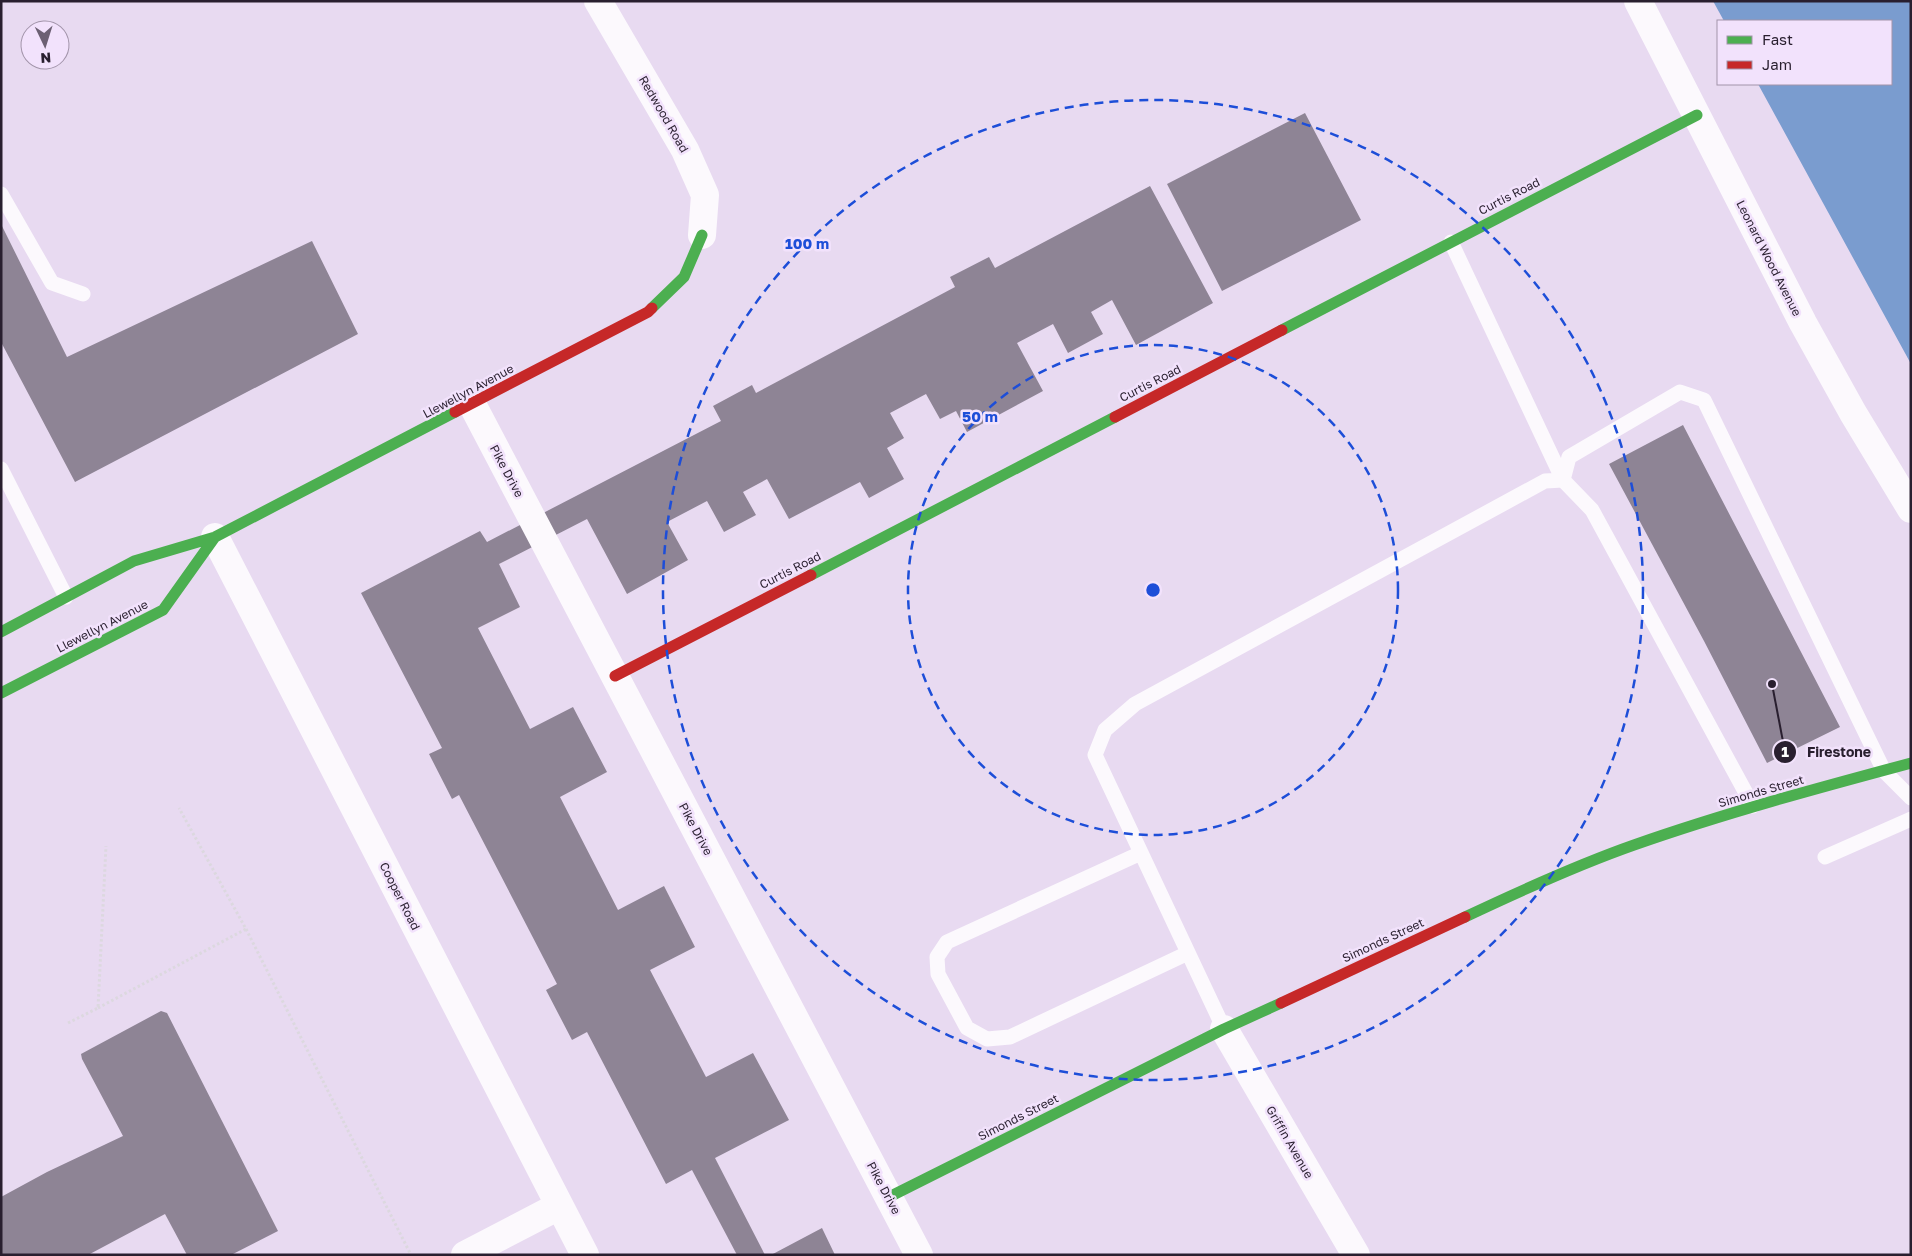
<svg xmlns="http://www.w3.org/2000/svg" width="1912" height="1256" font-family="'Golos Text',sans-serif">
  <rect width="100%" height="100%" fill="#e8daf1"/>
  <path fill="#7a9ccf" d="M1713 1H1911V364L1758 84H1891V21H1724Z"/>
  <path fill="#8e8495" d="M1305 113 1361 220 1222 291 1167 184Z
    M1150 186 1213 303 1136 345 1112 300 1091 312 1103 334 1068 353 1053 324 1017 343 1043 391 967 432 956 411 940 419 926 394 890 413 904 438 887 448 904 479 869 498 860 482 789 519 767 479 743 492 756 515 724 532 707 501 667 522 688 560 627 594 587 519 499 564 520 607 478 628 530 729 573 707 607 772 560 797 618 910 664 886 695 947 650 970 706 1077 753 1053 789 1120 715 1158 765 1255H737L692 1170 666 1184 587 1032 572 1040 546 990 557 984 459 795 452 799 429 754 442 748 361 593 480 531 487 542 576 496 721 421 713 406 752 385 756 393 955 287 950 277 989 257 995 268Z
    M1 224 67 357 312 241 358 334 75 482 1 342Z
    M1683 425 1840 727 1767 763 1704 641 1609 464Z
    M161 1011 167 1013 278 1231 231 1255H187L165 1214 88 1255H1V1197L47 1172 123 1136 82 1059 81 1054Z
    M822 1228 835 1255H771Z"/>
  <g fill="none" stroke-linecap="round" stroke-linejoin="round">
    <path stroke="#dcd8df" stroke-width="3" stroke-dasharray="2.5 2.5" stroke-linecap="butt" d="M246 929 411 1255
      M98 1008 246 929 179 808
      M68 1023 98 1008 106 846"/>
    <path stroke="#fcf9fd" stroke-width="15" d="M1 194 52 283 83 294
      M1451 242 1563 480
      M1 469 66 597
      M1563 480 1569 457 1680 392 1704 400 1884 771 1911 798
      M1141 853 947 942 937 957 938 974 967 1028 987 1039 1010 1037 1188 953
      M1825 857 1911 819
      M1224 1029 1095 755 1105 730 1135 704 1545 481 1563 480 1592 510 1753 806"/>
    <path stroke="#fcf9fd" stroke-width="28" d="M598 1 685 150 705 195 702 235
      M1638 1 1803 323 1853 413 1911 509
      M472 404 919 1255
      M215 537 585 1255
      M1224 1029 1356 1255
      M465 1255 559 1206"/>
    <path stroke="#4caf50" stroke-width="11" d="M652 308 684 277 702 235
      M1282 330 1697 115
      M811 575 1115 417
      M1 632 134 561 215 537 455 412
      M1 693 163 610 215 537
      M1465 917C1520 891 1577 865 1634 845 1725 813 1818 788 1911 763
      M889 1197 1224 1029 1281 1003"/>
    <path stroke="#c62828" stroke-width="11" d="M455 412 648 312 652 308
      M1115 417 1282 330
      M615 676 811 575
      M1281 1003 1465 917"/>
  </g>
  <g fill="none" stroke="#1d4ed8" stroke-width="2.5" stroke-dasharray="9 6">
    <circle cx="1153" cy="590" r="245"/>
    <circle cx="1153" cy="590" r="490"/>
  </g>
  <g text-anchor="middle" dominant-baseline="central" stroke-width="5" stroke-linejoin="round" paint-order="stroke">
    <g font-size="12" fill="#291f2f" stroke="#f2e2fc">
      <text transform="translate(664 114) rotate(60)">Redwood Road</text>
      <text transform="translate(1509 196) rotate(-27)">Curtis Road</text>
      <text transform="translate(1769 258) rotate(63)">Leonard Wood Avenue</text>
      <text transform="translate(1150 383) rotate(-27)">Curtis Road</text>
      <text transform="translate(468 391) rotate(-28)">Llewellyn Avenue</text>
      <text transform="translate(507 471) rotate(62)">Pike Drive</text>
      <text transform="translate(790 570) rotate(-27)">Curtis Road</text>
      <text transform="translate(102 626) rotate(-27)">Llewellyn Avenue</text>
      <text transform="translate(1761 791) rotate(-16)">Simonds Street</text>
      <text transform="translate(696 829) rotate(62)">Pike Drive</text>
      <text transform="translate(400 896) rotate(63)">Cooper Road</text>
      <text transform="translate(1383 940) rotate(-25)">Simonds Street</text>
      <text transform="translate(1018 1117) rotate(-27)">Simonds Street</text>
      <text transform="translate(1290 1142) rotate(60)">Griffin Avenue</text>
      <text transform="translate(884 1188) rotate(62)">Pike Drive</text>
    </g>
  </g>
  <circle cx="1153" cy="590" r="8" fill="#1d4ed8" stroke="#f2e2fc" stroke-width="2.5"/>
  <g font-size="15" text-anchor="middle" font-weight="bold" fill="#1d4ed8" stroke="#f2e2fc" stroke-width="5" stroke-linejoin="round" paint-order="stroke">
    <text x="807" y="249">100 m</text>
    <text x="980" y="422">50 m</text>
  </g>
  <path fill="none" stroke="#291f2f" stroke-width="2" d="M1772 684L1785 752"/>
  <g fill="#291f2f" stroke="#f2e2fc" stroke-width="2">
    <circle cx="1772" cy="684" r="5"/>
    <circle cx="1785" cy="752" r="12"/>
  </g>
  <g font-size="15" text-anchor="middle" font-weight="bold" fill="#fff">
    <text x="1785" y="757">1</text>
  </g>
  <g font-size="14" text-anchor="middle" font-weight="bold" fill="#291f2f" stroke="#f2e2fc" stroke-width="5" stroke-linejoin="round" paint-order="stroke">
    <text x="1839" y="757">Firestone</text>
  </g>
  <rect width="1912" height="1256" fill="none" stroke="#291f2f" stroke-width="5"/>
  <rect x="1717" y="20" width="175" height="65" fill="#f2e2fc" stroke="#a294aa"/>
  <rect x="1727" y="36" width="25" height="8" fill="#4caf50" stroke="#a294aa"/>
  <text x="1762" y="45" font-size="15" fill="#291f2f">Fast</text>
  <rect x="1727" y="61" width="25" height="8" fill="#c62828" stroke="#a294aa"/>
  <text x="1762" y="70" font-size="15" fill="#291f2f">Jam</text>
  <g transform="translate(45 45) rotate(176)"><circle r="24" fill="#f2e2fc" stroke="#a294aa"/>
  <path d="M0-4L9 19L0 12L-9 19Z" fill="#6c6073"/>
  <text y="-8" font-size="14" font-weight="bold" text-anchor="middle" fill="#291f2f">N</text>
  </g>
</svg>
